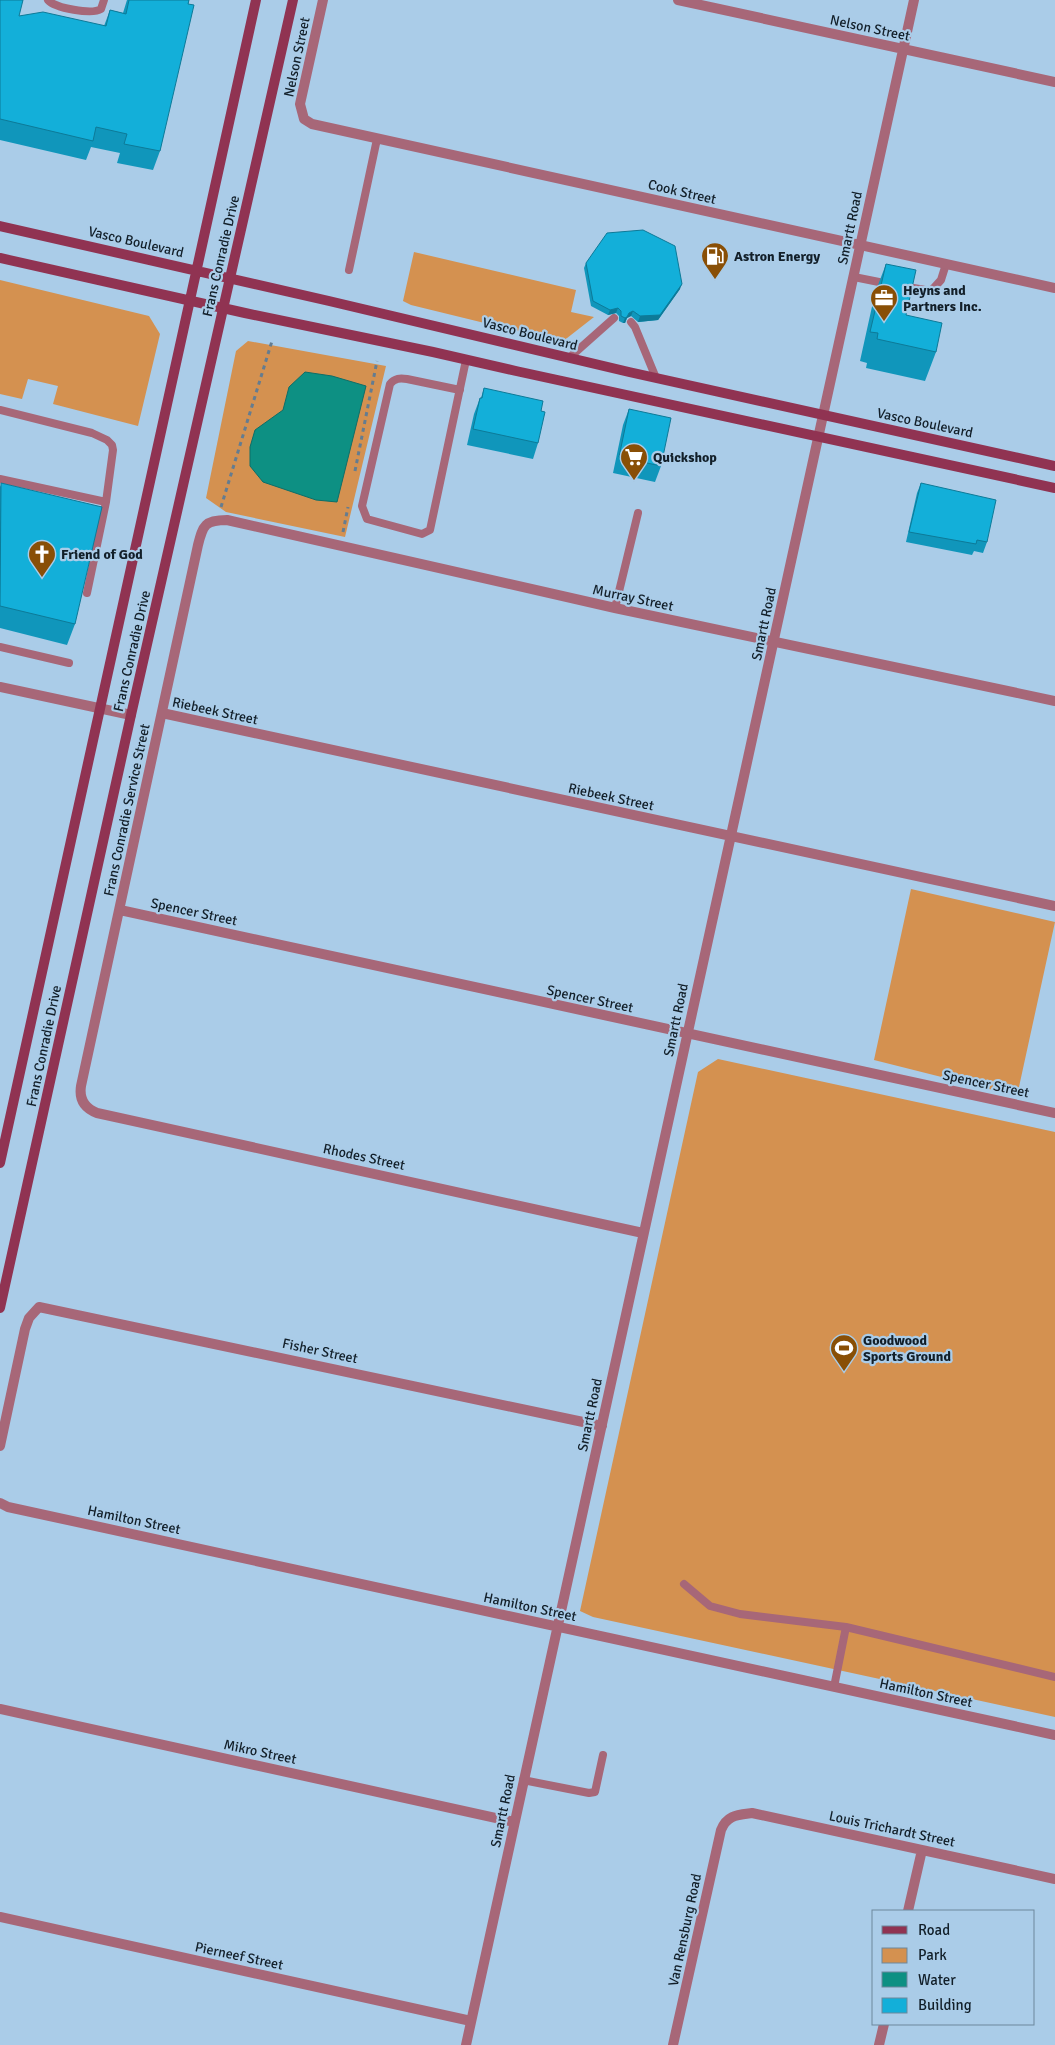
<svg xmlns="http://www.w3.org/2000/svg" width="1055" height="2045" font-family="Signika,sans-serif">
  <rect width="100%" height="100%" fill="#aacce8"/>
  <path fill="#d49150" d="M414 252 576 290 571 312 594 317 562 342 411 305 403 301Z
    M0 280 149 316 160 334 138 426 53 404 58 386 28 379 22 399 0 394Z
    M248 341 386 366 345 537 226 512 206 498 236 351Z
    M911 889 1055 922 1017 1096 874 1060Z
    M718 1059 1055 1132V1717L593 1617 580 1611 698 1072Z"/>
  <path fill="#0d9083" stroke="#0e6e68" d="M305 372 332 376 366 386 337 502 316 500 263 482 250 466V447L255 430 283 410 289 387Z"/>
  <g fill="none" stroke-linecap="round" stroke-linejoin="round">
    <path stroke="#647c90" stroke-width="3" stroke-dasharray="4 4" stroke-linecap="butt" d="M355 471 377 361
      M221 507 272 341
      M343 532 348 507"/>
    <path stroke="#a76778" stroke-width="8" d="M48 0C55 8 92 15 101 9L104 0
      M349 270 377 139
      M854 277 889 284
      M902 286 931 291 941 280 946 264
      M631 322 635 327 656 378
      M569 358 614 318
      M460 390 407 379C400 378 395 378 390 384L362 506 367 519 422 534 430 530 466 360
      M0 410 92 433 107 440 112 445 113 450 106 502 0 479
      M87 593 106 502
      M615 608 638 513
      M0 647 69 663
      M684 1584 710 1606 740 1614 846 1627 834 1687
      M846 1627 1055 1677
      M523 1780 589 1793 595 1792 603 1755"/>
    <path stroke="#a76778" stroke-width="10" d="M323 0 300 104 304 119 312 124 1055 288
      M678 0 1055 82
      M0 687 131 715
      M162 713 1055 906
      M120 910 1055 1113
      M643 1233 97 1113C84 1108 79 1099 81 1086L198 545C203 525 205 520 227 520L615 608 1055 701
      M0 1446 25 1329 29 1318 39 1307 602 1426
      M0 1503 8 1507 1055 1735
      M0 1709 514 1822
      M908 1911 922 1850
      M0 1917 471 2021
      M466 2045 914 0
      M673 2045 721 1830C727 1815 737 1815 752 1813L1055 1879
      M879 2045 884 2024"/>
    <path stroke="#903352" stroke-width="10" d="M0 226 329 301 629 372 1055 466
      M0 258 245 313 433 352 516 371 1055 488
      M0 1163 256 0
      M0 1308 131 715 293 0"/>
  </g>
  <path fill="#1096bb" d="M0 0 19 16 104 26 110 10 123 13 127 0H189L160 151 153 170 117 163 120 153 91 147 86 160 0 140Z
    M586 263 680 289 658 320 638 322 631 316 627 318 625 323H623L619 321V316L616 313 608 315 591 306 584 268Z
    M886 264 906 315 936 352 925 381 866 368 867 363 860 361 875 293Z
    M484 388 541 411 538 443 533 459 467 445 474 414 480 398H481Z
    M629 409 661 466 655 482 613 473 623 425Z
    M921 483 987 542 983 553 974 551 972 555 906 542 917 493Z
    M0 485 75 624 67 645 0 628Z"/>
  <path fill="#0d7a98" d="M682 284 680 289 658 320 638 322 640 316Z
    M618 308 616 313 608 315 610 310Z
    M633 311 631 316 627 318 625 323H623L625 318 629 313Z"/>
  <path fill="#13afd9" stroke="#0d7a98" d="M0 0H23L19 16 43 12 106 26 110 10 126 14 129 0H189L188 4 194 5 160 151 124 144 127 134 96 127 93 141 0 119Z
    M643 230 675 246 682 284 660 315 640 316 633 311 629 313 627 317 625 318 621 316V311L618 308 610 310 593 301 586 263 607 233Z
    M886 264 916 270 906 315 942 323 936 352 877 339 878 333 870 332Z
    M484 388 543 401 541 411 545 412 538 443 473 429 480 398H482Z
    M629 409 671 418 661 466 619 457Z
    M1 483 102 507 75 624 0 606Z
    M921 483 996 500 987 542 977 540 976 544 909 532Z"/>
  <defs>
    <g id="fuel-pin" transform="scale(1.4375)"><path d="M0 17L-7.5 6A9.5 9.5 0 1 1 7.5 6Z" fill="#894f06" stroke="#aacce8"/><path d="M-5.5-6h7V0h2V4h1.3V-2.5L3-4.5l.8-.8L6-3V5H2.5V1h-1V6h-7ZM-4.2-4.7v3.2H.2V-4.7Z" fill="#fff"/></g>
    <g id="office-pin" transform="scale(1.4375)"><path d="M0 17L-7.5 6A9.5 9.5 0 1 1 7.5 6Z" fill="#894f06" stroke="#aacce8"/><path d="M-6-3h4V-5.5h4V-3h4V5H-6ZM-1-4.5V-3h2v-1.5ZM-6 0V1H6V0Z" fill="#fff"/></g>
    <g id="supermarket-pin" transform="scale(1.4375)"><path d="M0 17L-7.5 6A9.5 9.5 0 1 1 7.5 6Z" fill="#894f06" stroke="#aacce8"/><path d="M-6-5.5h2.5l.6 2H6L4.5 2H-2.5L-4.4-4H-6ZM-1.5 3.2a1.3 1.3 0 1 0 .1 0ZM3 3.2a1.3 1.3 0 1 0 .1 0Z" fill="#fff"/></g>
    <g id="church-pin" transform="scale(1.4375)"><path d="M0 17L-7.5 6A9.5 9.5 0 1 1 7.5 6Z" fill="#894f06" stroke="#aacce8"/><path d="M-1.2-6h2.4v3.5h3.3v2.4h-3.3V6h-2.4V-.1h-3.3v-2.4h3.3Z" fill="#fff"/></g>
    <g id="stadium-pin" transform="scale(1.4375)"><path d="M0 17L-7.5 6A9.5 9.5 0 1 1 7.5 6Z" fill="#894f06" stroke="#aacce8"/><path d="M0-5a6.5 5 0 1 0 0 10a6.5 5 0 1 0 0-10ZM-3.5-1.8h7v3.6h-7Z" fill="#fff"/></g>
  </defs>
  <g fill-rule="evenodd">
    <use href="#fuel-pin" x="715" y="256"/>
    <use href="#office-pin" x="884" y="298"/>
    <use href="#supermarket-pin" x="634" y="457"/>
    <use href="#church-pin" x="42" y="554"/>
    <use href="#stadium-pin" x="844" y="1348"/>
  </g>
  <g text-anchor="middle" dominant-baseline="central" stroke-width="4.5" stroke-linejoin="round" paint-order="stroke">
    <g font-size="14" fill="#121f29" stroke="#aacce8">
      <text transform="translate(870 28) rotate(12)">Nelson Street</text>
      <text transform="translate(297 57) rotate(-78)">Nelson Street</text>
      <text transform="translate(682 192) rotate(13)">Cook Street</text>
      <text transform="translate(850 228) rotate(-78)">Smartt Road</text>
      <text transform="translate(136 242) rotate(13)">Vasco Boulevard</text>
      <text transform="translate(221 256) rotate(-77)">Frans Conradie Drive</text>
      <text transform="translate(530 334) rotate(14)">Vasco Boulevard</text>
      <text transform="translate(925 423) rotate(12)">Vasco Boulevard</text>
      <text transform="translate(633 598) rotate(12)">Murray Street</text>
      <text transform="translate(764 624) rotate(-78)">Smartt Road</text>
      <text transform="translate(132 651) rotate(-77)">Frans Conradie Drive</text>
      <text transform="translate(215 711) rotate(12)">Riebeek Street</text>
      <text transform="translate(611 797) rotate(12)">Riebeek Street</text>
      <text transform="translate(127 810) rotate(-78)">Frans Conradie Service Street</text>
      <text transform="translate(194 912) rotate(12)">Spencer Street</text>
      <text transform="translate(590 999) rotate(12)">Spencer Street</text>
      <text transform="translate(676 1020) rotate(-78)">Smartt Road</text>
      <text transform="translate(44 1046) rotate(-78)">Frans Conradie Drive</text>
      <text transform="translate(986 1084) rotate(12)">Spencer Street</text>
      <text transform="translate(364 1157) rotate(12)">Rhodes Street</text>
      <text transform="translate(320 1351) rotate(12)">Fisher Street</text>
      <text transform="translate(590 1415) rotate(-78)">Smartt Road</text>
      <text transform="translate(134 1520) rotate(12)">Hamilton Street</text>
      <text transform="translate(530 1607) rotate(12)">Hamilton Street</text>
      <text transform="translate(926 1693) rotate(12)">Hamilton Street</text>
      <text transform="translate(260 1752) rotate(12)">Mikro Street</text>
      <text transform="translate(503 1811) rotate(-78)">Smartt Road</text>
      <text transform="translate(892 1829) rotate(12)">Louis Trichardt Street</text>
      <text transform="translate(685 1930) rotate(-78)">Van Rensburg Road</text>
      <text transform="translate(239 1956) rotate(12)">Pierneef Street</text>
    </g>
    <g font-size="14" font-weight="bold" fill="#121f29" stroke="#aacce8" text-anchor="start">
      <text x="734" y="256">Astron Energy</text>
      <text x="903" y="290">Heyns and<tspan x="903" dy="16">Partners Inc.</tspan></text>
      <text x="653" y="457">Quickshop</text>
      <text x="61" y="554">Friend of God</text>
      <text x="863" y="1340">Goodwood<tspan x="863" dy="16">Sports Ground</tspan></text>
    </g>
  </g>
  <rect x="872" y="1910" width="162" height="115" fill="#aacce8" stroke="#6d879c"/>
  <rect x="882" y="1926" width="25" height="8" fill="#903352" stroke="#6d879c"/>
  <text x="918" y="1935" font-size="15" fill="#121f29">Road</text>
  <rect x="882" y="1948" width="25" height="15" fill="#d49150" stroke="#6d879c"/>
  <text x="918" y="1960" font-size="15" fill="#121f29">Park</text>
  <rect x="882" y="1972" width="25" height="15" fill="#0d9083" stroke="#6d879c"/>
  <text x="918" y="1985" font-size="15" fill="#121f29">Water</text>
  <rect x="882" y="1998" width="25" height="15" fill="#13afd9" stroke="#6d879c"/>
  <text x="918" y="2010" font-size="15" fill="#121f29">Building</text>
</svg>
